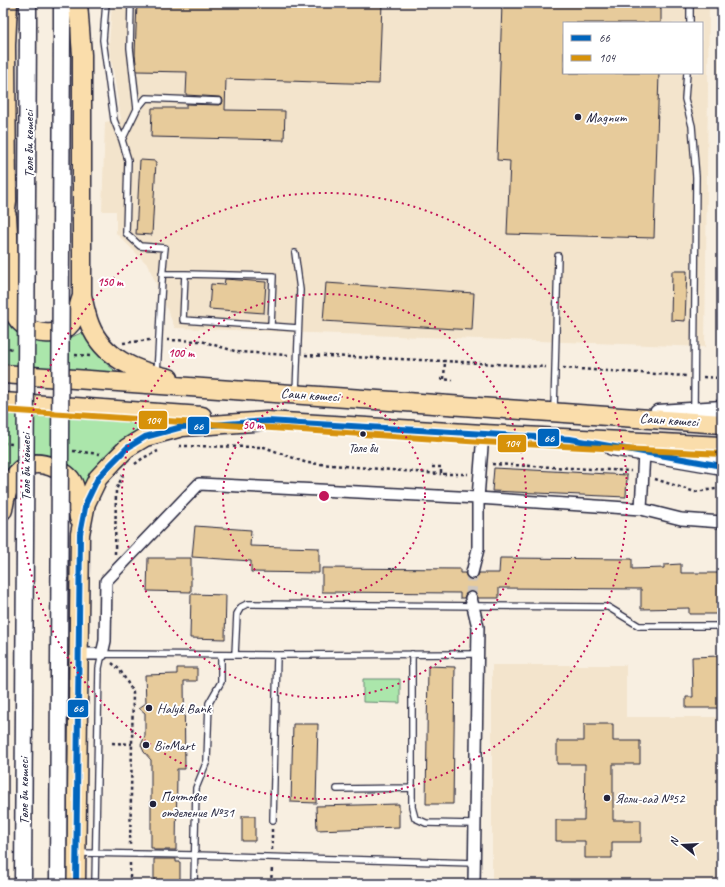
<svg xmlns="http://www.w3.org/2000/svg" width="725" height="887" font-family="Caveat,sans-serif">
  <rect width="100%" height="100%" fill="#f8efe1"/>
  <filter id="ink" filterUnits="userSpaceOnUse"><feTurbulence type="fractalNoise" baseFrequency=".025" numOctaves="2"/><feDisplacementMap in="SourceGraphic" scale="8" xChannelSelector="R" yChannelSelector="G"/><feConvolveMatrix kernelMatrix="1 2 1 2 8 2 1 2 1" color-interpolation-filters="sRGB"/></filter>
  <g filter="url(#ink)">
    <path fill="#f3e4cc" fill-rule="evenodd" d="M112 3H709L705 347 175 328 148 265 116 233V211H102L105 122 121 119 109 45ZM564 23H702V73H564Z
      M492 665H626V717H721V880H492Z"/>
    <path fill="#abe6ab" stroke="#668473" d="M3 290 7 316 63 341 83 332C95 353 101 361 121 375L3 367Z
      M3 414 158 424 83 491 33 459 3 486Z
      M363 679H400V703L363 702Z"/>
    <path fill="#e7cb9b" stroke="#22223b" d="M137 3H382L379 84 226 79 225 110 285 111 284 140 151 137 152 108H186V104L219 105 222 104 223 101 222 98 219 97 186 95 187 72 137 71 135 55Z
      M502 3H661V23H564V73H659L654 238 507 234 510 161 497 160Z
      M140 160 156 161 152 235 136 234Z
      M672 271H687L685 321 671 320Z
      M225 279 266 282 264 313 209 309 211 284 224 285Z
      M326 283 474 293 472 330 323 321Z
      M494 468 627 475 626 497 492 491Z
      M195 526 251 530 250 546 319 548V573L251 572V561L192 557Z
      M148 558H191V592L147 591Z
      M500 558 632 559V569L664 568V565L681 564V573H722V605H720V614H689V608L641 609V589L499 588V598H478L476 593 473 591 466 593 464 598H460V593L322 592V568L460 569V573H465L467 578 474 580 477 578 479 573H499Z
      M191 594 226 595 225 639 190 638Z
      M719 656 721 708H686V697H693L692 657Z
      M428 666 455 667 453 804H426Z
      M177 668H197V681H184L185 769H177L176 850H154V848H151V760L144 752 141 745 145 736V713L139 708 146 703 145 675 177 674Z
      M293 724H318L316 803 291 802Z
      M584 724H613V741H640V764H613V820H641V842H612V858H585V841H556V820H584L585 764H557V741H584Z
      M399 804V827L317 830 316 806Z
      M242 816H255V841H242Z
      M154 859H176V862H180V884H154Z"/>
    <g fill="none" stroke-linecap="round" stroke-linejoin="round">
      <path stroke="#cdc6c0" stroke-width="11" stroke-dasharray="11 5.5" stroke-linecap="butt" d="M471 598 472 573"/>
      <g stroke="#22223b" stroke-width="8">
        <path id="lane" d="M106 3 103 40 114 120 122 140
          M131 3 130 48 137 109
          M690 23V3
          M687 73 685 99 692 126 696 177 694 409
          M295 253 300 290 296 392
          M162 274H185L183 320 298 328
          M185 274 273 276 271 326
          M157 372C160 331 160 289 165 248L140 246 126 233 128 160 122 140 137 109 146 98 219 101
          M554 409 558 256
          M412 654V807L415 818 426 823 474 824
          M235 655 237 614 241 607 247 604 608 607 639 626H722
          M337 789 412 788
          M273 820 277 655
          M78 853 195 855 474 863
          M95 884 99 668 102 654 277 655 477 654
          M194 884 196 788 207 761 209 703 221 682V655"/>
      </g>
      <g stroke="#22223b" stroke-width="14">
        <path id="street" d="M641 509 644 452
          M472 573 478 549V498L483 434
          M471 598 478 627 474 884
          M79 654H102L105 641 106 581 199 484 478 498 641 509 681 519 722 522"/>
      </g>
      <g stroke="#22223b" stroke-width="19">
        <path id="secondary" d="M28 27V3
          M62 27V3
          M658 413 722 409
          M612 447 722 466"/>
      </g>
      <g stroke="#22223b" stroke-width="21">
        <path id="primary" d="M78 3 82 55V295C84 304 86 315 90 325 103 358 136 371 169 378
          M7 216C8 233 9 250 9 268 10 279 9 291 10 301 14 323 30 335 52 333 74 331 76 314 82 296
          M3 228 7 201 6 45 8 3
          M3 374 722 424
          M3 402 202 416
          M3 510C7 483 19 454 52 467 59 470 68 474 72 481 78 491 77 506 79 518
          M76 884 80 534 86 503 98 478 113 462 127 448 145 437 182 427 267 421 483 434 722 446"/>
      </g>
      <path stroke="#22223b" stroke-width="2.5" stroke-dasharray="3 3" stroke-linecap="butt" d="M167 340 201 341 238 352 288 355
        M123 343 150 340
        M3 346 12 349
        M75 355 92 356
        M305 355 445 361 546 367
        M563 368 686 376
        M703 377 722 378
        M440 379 453 380
        M444 379 445 361
        M3 443 12 444
        M179 446 264 447 307 463 441 474
        M73 451 100 454
        M135 464 143 458 158 451
        M492 464 631 471
        M432 467H441V474H468
        M655 479 695 492 722 488
        M115 554 116 490 123 475
        M112 663 120 670 133 692 130 846
        M112 743 132 744
        M272 850V829
        M130 884V863
        M271 884 272 867"/>
      <use href="#lane" stroke="#fff" stroke-width="5.5"/>
      <use href="#street" stroke="#fff" stroke-width="11"/>
      <use href="#secondary" stroke="#fff" stroke-width="16"/>
      <use href="#primary" stroke="#faddab" stroke-width="18"/>
      <g stroke="#22223b" stroke-width="19" stroke-linecap="butt">
        <path id="secondary-bridge" d="M23 884 28 27
          M58 884 62 27"/>
      </g>
      <use href="#secondary-bridge" stroke="#fff" stroke-width="16"/>
      <g stroke="#fff" stroke-width="9">
        <path id="bus-1" d="M76 884 80 534 86 503 98 478 113 462 127 448 145 437 182 427 267 421 570 439 722 466"/>
      </g>
      <g stroke="#fff" stroke-width="9">
        <path id="bus-2" d="M3 410 482 442 722 454"/>
      </g>
      <use href="#bus-1" stroke="#0065bd" stroke-width="6"/>
      <use href="#bus-2" stroke="#d79209" stroke-width="6"/>
    </g>
  </g>
  <g fill="none" stroke="#c2185b" stroke-width="2" stroke-dasharray="2 4">
    <circle cx="324" cy="496" r="101"/>
    <circle cx="324" cy="496" r="202"/>
    <circle cx="324" cy="496" r="303"/>
  </g>
  <g fill="#22223b" stroke="#fff" stroke-width="1.5">
    <circle cx="578" cy="117" r="4"/>
    <circle cx="363" cy="434" r="3.5"/>
    <circle cx="149" cy="708" r="4"/>
    <circle cx="146" cy="745" r="4"/>
    <circle cx="607" cy="798" r="4"/>
    <circle cx="153" cy="804" r="4"/>
  </g>
  <g text-anchor="middle" dominant-baseline="central" stroke-width="4" stroke-linejoin="round" paint-order="stroke">
    <g font-size="13" fill="#22223b" stroke="#fff">
      <text x="363" y="448">Толе би</text>
    </g>
    <g font-size="14" fill="#22223b" stroke="#fff" text-anchor="start">
      <text x="586" y="117">Magnum</text>
      <text x="157" y="708">Halyk Bank</text>
      <text x="154" y="745">BioMart</text>
      <text x="161" y="796">Почтовое<tspan x="161" dy="16">отделение №31</tspan></text>
      <text x="615" y="798">Ясли-сад №52</text>
    </g>
    <g font-size="14" fill="#22223b" stroke="#fff">
      <text transform="translate(28 144) rotate(-90)">Төле би көшесі</text>
      <text transform="translate(310 395) rotate(4)">Саин көшесі</text>
      <text transform="translate(669 420) rotate(4)">Саин көшесі</text>
      <text transform="translate(25 467) rotate(-90)">Төле би көшесі</text>
      <text transform="translate(23 791) rotate(-90)">Төле би көшесі</text>
    </g>
  </g>
  <circle cx="324" cy="496" r="6" fill="#c2185b" stroke="#fff" stroke-width="2"/>
  <g font-size="12" text-anchor="middle" font-weight="bold" fill="#c2185b" stroke="#fff" stroke-width="4" stroke-linejoin="round" paint-order="stroke">
    <text x="110" y="286">150 m</text>
    <text x="181" y="357">100 m</text>
    <text x="253" y="429">50 m</text>
  </g>
  <g stroke="#fff" stroke-width="1.5">
    <rect x="138" y="410" width="30" height="20" rx="4" fill="#d79209"/>
    <rect x="187" y="416" width="23" height="19" rx="4" fill="#0065bd"/>
    <rect x="537" y="428" width="23" height="19" rx="4" fill="#0065bd"/>
    <rect x="497" y="434" width="30" height="19" rx="4" fill="#d79209"/>
    <rect x="67" y="699" width="22" height="19" rx="4" fill="#0065bd"/>
  </g>
  <g font-size="11" text-anchor="middle" font-weight="bold" fill="#fff">
    <text x="153" y="424">104</text>
    <text x="198" y="430">66</text>
    <text x="549" y="442">66</text>
    <text x="512" y="447">104</text>
    <text x="78" y="712">66</text>
  </g>
  <rect width="725" height="887" fill="none" stroke="#fff" stroke-width="16"/>
  <rect x="8" y="8" width="709" height="871" fill="none" stroke="#22223b" stroke-width="1.5" filter="url(#ink)"/>
  <rect x="563" y="22" width="140" height="52" fill="#ffffff" stroke="#a7a7b1"/>
  <rect x="571" y="35" width="20" height="6" fill="#0065bd" stroke="#a7a7b1"/>
  <text x="599" y="42" font-size="12" fill="#22223b">66</text>
  <rect x="571" y="55" width="20" height="6" fill="#d79209" stroke="#a7a7b1"/>
  <text x="599" y="62" font-size="12" fill="#22223b">104</text>
  <g transform="translate(683 845) rotate(288)" stroke="#ffffff" stroke-width="3" paint-order="stroke">
  <path d="M0-3L7 15L0 10L-7 15Z" fill="#22223b"/>
  <text y="-6" font-size="11" font-weight="bold" text-anchor="middle" fill="#22223b">N</text>
  </g>
</svg>
